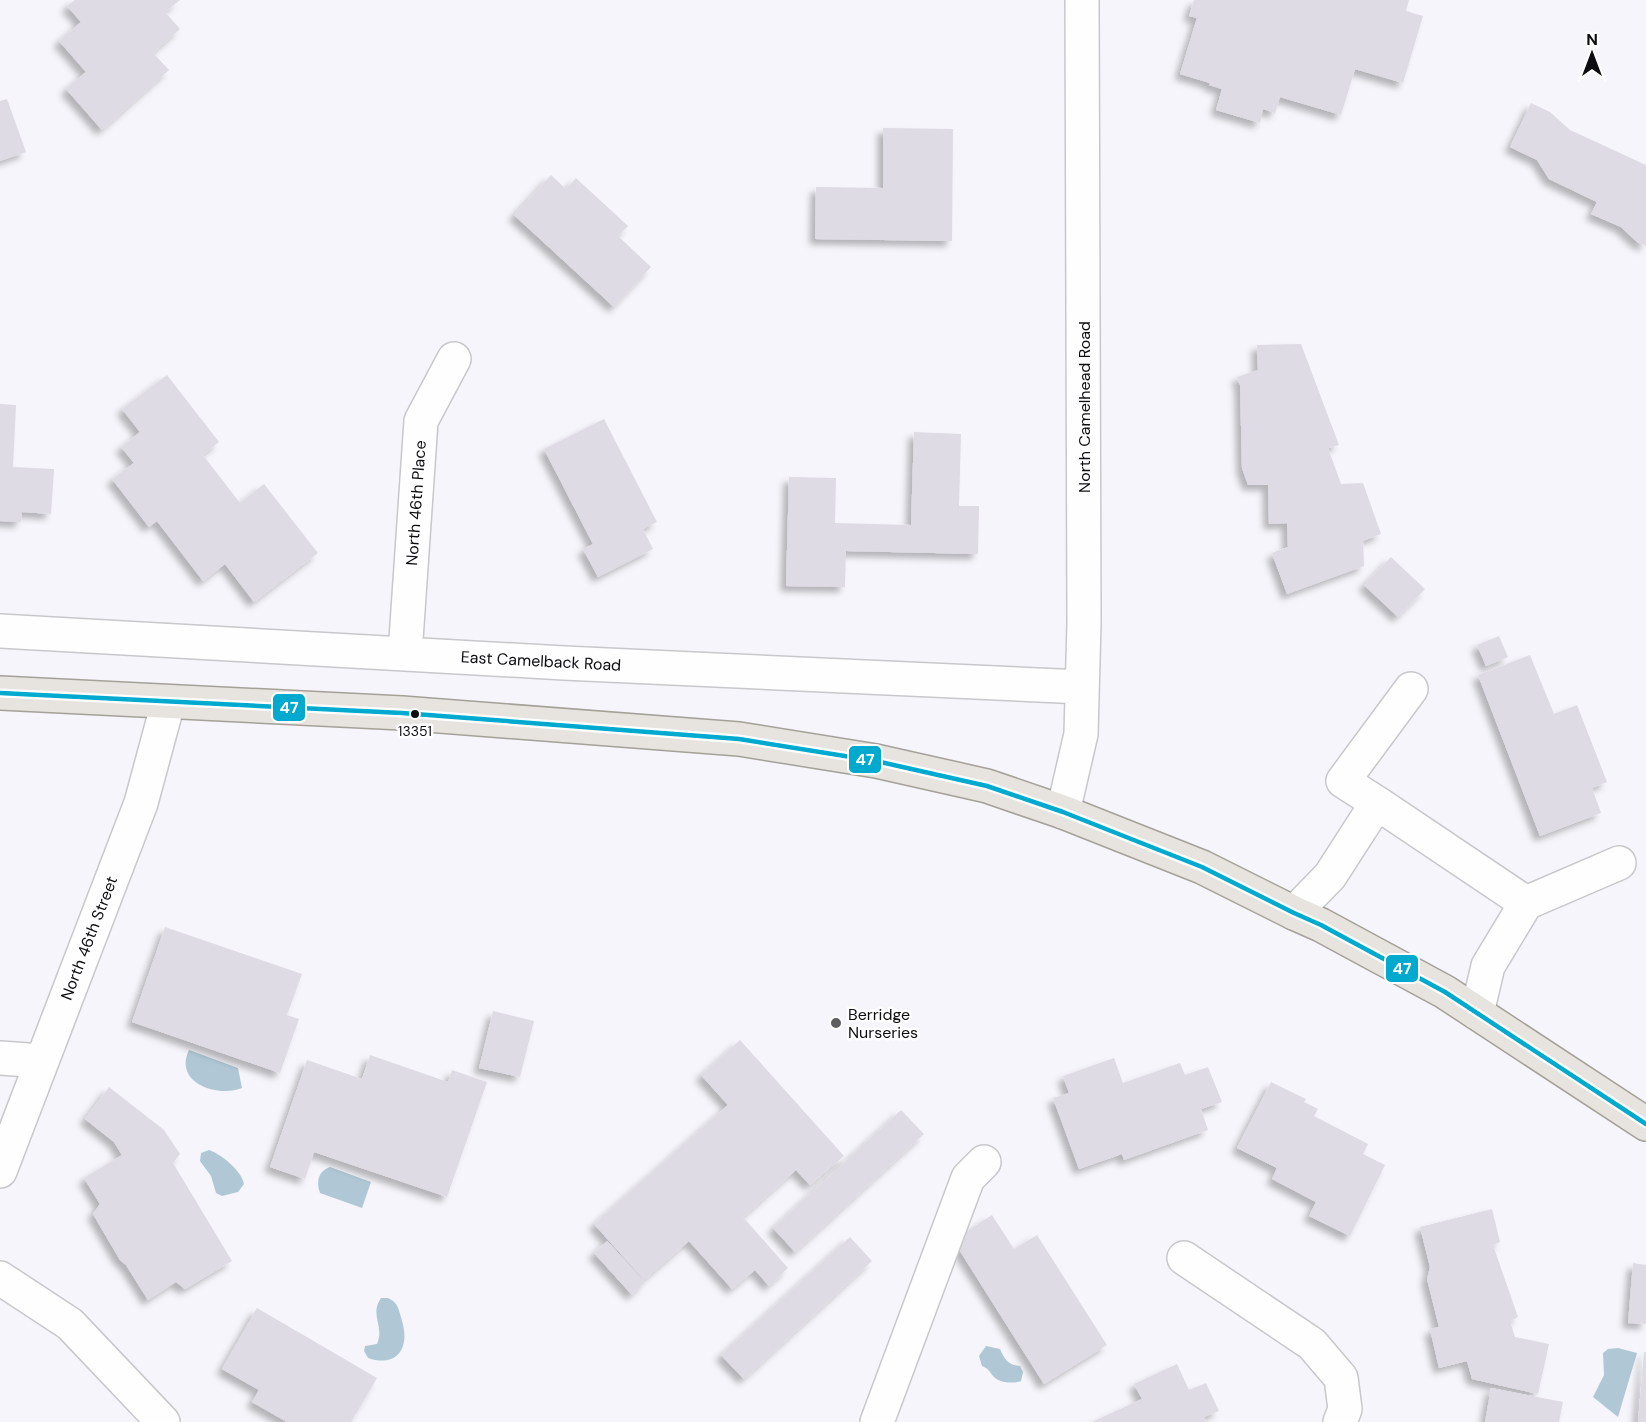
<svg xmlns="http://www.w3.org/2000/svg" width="1646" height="1422" font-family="'DM Sans',sans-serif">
  <defs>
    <filter id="shadow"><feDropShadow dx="-5.5" dy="5.5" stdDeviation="3" flood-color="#0004"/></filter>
  </defs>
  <rect width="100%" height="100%" fill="#f5f5fb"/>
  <path fill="#b0c8d6" d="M189 1050 238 1068 242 1088C218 1098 173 1083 189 1050Z
    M209 1150C221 1154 242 1171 244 1184L238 1192 222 1196 216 1193 211 1176 200 1161 201 1153Z
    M330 1167 371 1182 362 1208 320 1193C316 1182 318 1171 330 1167Z
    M381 1298H388C399 1303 399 1311 402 1321 410 1347 398 1368 368 1358L364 1351 365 1346 377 1344C385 1326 369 1315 381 1298Z
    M986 1346 1000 1349C1005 1360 1008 1365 1020 1366L1023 1372 1021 1381C1014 1384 998 1383 993 1376 989 1371 989 1369 982 1366L979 1356Z
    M1618 1348 1637 1353 1618 1417 1593 1397 1604 1375 1603 1353 1608 1349Z"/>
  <path fill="#dfdbe4" filter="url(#shadow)" d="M75 0H180L165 12 180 29 153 53 169 70 102 130 66 89 86 72 59 41 81 22 67 6Z
    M1194 0H1409L1406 11 1423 16 1403 83 1355 69 1341 115 1280 97 1275 113 1263 109 1260 123 1216 110 1222 89 1209 85 1210 83 1180 74 1197 18 1189 16Z
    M7 99 26 152 0 161V101Z
    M1531 103 1550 112 1570 130 1646 165V246L1637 242 1621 227 1591 214 1597 202 1549 179 1537 160 1510 147Z
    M883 128 953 129 952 241 815 239 816 187 883 188Z
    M551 175 566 189 576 178 628 226 618 236 651 267 614 307 514 215Z
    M1301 344 1339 445 1328 448 1341 484 1363 483 1381 534 1363 541 1364 566 1287 594 1272 553 1288 547 1287 523 1269 524 1268 485H1248L1242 468 1240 385 1237 377 1258 370 1257 345Z
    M167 375 219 442 203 455 240 503 264 484 318 553 254 602 225 564 203 581 157 521 149 527 112 479 134 463 121 447 140 432 122 409Z
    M0 404 16 405 13 467 54 469 51 514 22 512 21 522 0 521Z
    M604 419 657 522 643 529 653 549 598 577 583 549 593 544 544 449Z
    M914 432 961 434 959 506H979L978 554 846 551 845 587 786 586 789 477 836 478 835 523 911 525Z
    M1391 557 1425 589 1398 617 1364 585Z
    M1499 636 1508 657 1486 666 1477 645Z
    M1530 655 1554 714 1577 705 1607 782 1592 788 1601 813 1540 836 1478 675Z
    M165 927 302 974 287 1015 299 1019 280 1073 132 1022Z
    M493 1011 534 1021 520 1077 479 1068Z
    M740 1040 844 1156 810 1185 796 1170 743 1217 788 1268 769 1286 755 1270 732 1289 689 1241 644 1280 594 1224 728 1105 701 1075Z
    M370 1055 448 1082 452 1070 487 1082 447 1197 314 1152 305 1179 270 1167 307 1060 362 1079Z
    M1114 1058 1123 1083 1180 1063 1185 1075 1208 1067 1222 1102 1201 1109 1208 1130 1124 1160 1122 1154 1079 1169 1053 1098 1069 1093 1063 1076Z
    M1271 1082 1306 1099 1304 1102 1318 1109 1314 1116 1368 1144 1363 1154 1385 1165 1350 1236 1309 1216 1316 1202 1272 1179 1277 1168 1237 1148Z
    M109 1087 164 1130 180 1154 173 1163 232 1261 185 1289 176 1282 148 1300 126 1265 120 1260 93 1214 100 1204 84 1178 122 1155 114 1142 85 1119Z
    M901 1110 924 1134 795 1252 773 1228Z
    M1492 1209 1500 1242 1493 1245 1518 1317 1510 1321 1515 1337 1549 1344 1538 1394 1472 1379 1467 1361 1439 1368 1430 1329 1439 1327 1427 1279 1430 1267 1420 1227Z
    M992 1215 1014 1249 1037 1235 1107 1345 1044 1384 953 1240Z
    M850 1237 872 1261 744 1379 721 1355Z
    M607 1241 645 1282 632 1295 594 1253Z
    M1633 1263 1646 1265V1324L1628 1323Z
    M257 1308 377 1378 351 1422H287L252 1402 259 1390 222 1369Z
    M1644 1352H1646V1422H1638Z
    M1177 1364 1189 1390 1206 1383 1219 1411 1204 1417 1206 1422H1092L1142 1399 1134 1384Z
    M1491 1388 1563 1402 1559 1422H1485Z"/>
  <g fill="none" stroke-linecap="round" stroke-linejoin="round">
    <g stroke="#c8c8cc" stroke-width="36">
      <path id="minor" d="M0 631 564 663 1082 687
        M405 654 421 421 454 359
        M1377 803 1343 781 1411 689
        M1063 812 1081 734 1084 623 1082 0
        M1526 903 1619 863
        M1294 913 1330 876 1377 803 1526 903 1488 966 1477 1013
        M0 1058 42 1061
        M0 1171 141 803 168 703
        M1184 1258 1312 1344 1341 1378 1345 1409 1340 1422
        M0 1278 70 1324 163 1422
        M877 1422 968 1178 984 1162"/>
    </g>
    <g stroke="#a5a098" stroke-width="36">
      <path id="major" d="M0 693 402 713 739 739 876 761 987 786 1063 812 1202 867 1294 913 1321 925 1445 992 1646 1124"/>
    </g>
    <use href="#minor" stroke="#fefefe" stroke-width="33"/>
    <use href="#major" stroke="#e7e4df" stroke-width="33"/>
    <g stroke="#fff" stroke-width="9">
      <path id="bus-1" d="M0 693 402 713 739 739 876 761 987 786 1063 812 1202 867 1294 913 1321 925 1445 992 1646 1124"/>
    </g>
    <use href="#bus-1" stroke="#00a9ce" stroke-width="4.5"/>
  </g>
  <circle fill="#0d0c10" stroke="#fff" stroke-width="2" cx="415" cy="714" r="5"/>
  <circle fill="#5e5e62" stroke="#fff" stroke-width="2" cx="836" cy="1023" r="6"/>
  <g text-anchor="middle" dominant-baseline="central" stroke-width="5" stroke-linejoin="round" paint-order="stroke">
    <g font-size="14" fill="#0d0c10" stroke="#fff">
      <text x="415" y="731">13351</text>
    </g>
    <g font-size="16" fill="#0d0c10" stroke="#fff">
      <text transform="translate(1084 407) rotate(-90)">North Camelhead Road</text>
      <text transform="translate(416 503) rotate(-86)">North 46th Place</text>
      <text transform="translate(541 661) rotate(3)">East Camelback Road</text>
      <text transform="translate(89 938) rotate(-69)">North 46th Street</text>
    </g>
    <g font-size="16" fill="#0d0c10" stroke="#fff" text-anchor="start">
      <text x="848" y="1014">Berridge<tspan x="848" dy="18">Nurseries</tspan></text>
    </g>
  </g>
  <g stroke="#fff" stroke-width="2">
    <rect x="272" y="693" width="34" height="29" rx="6" fill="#00a9ce"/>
    <rect x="848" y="745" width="34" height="29" rx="6" fill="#00a9ce"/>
    <rect x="1385" y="954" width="34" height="29" rx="6" fill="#00a9ce"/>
  </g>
  <g font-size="16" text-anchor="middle" font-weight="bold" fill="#fff">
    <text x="289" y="713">47</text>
    <text x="865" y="765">47</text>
    <text x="1402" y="974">47</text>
  </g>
  <g transform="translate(1592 54)" stroke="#ffffff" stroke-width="4.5" paint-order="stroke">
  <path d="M0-4.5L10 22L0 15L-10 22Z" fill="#0d0c10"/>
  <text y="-9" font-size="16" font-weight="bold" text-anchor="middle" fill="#0d0c10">N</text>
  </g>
</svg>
